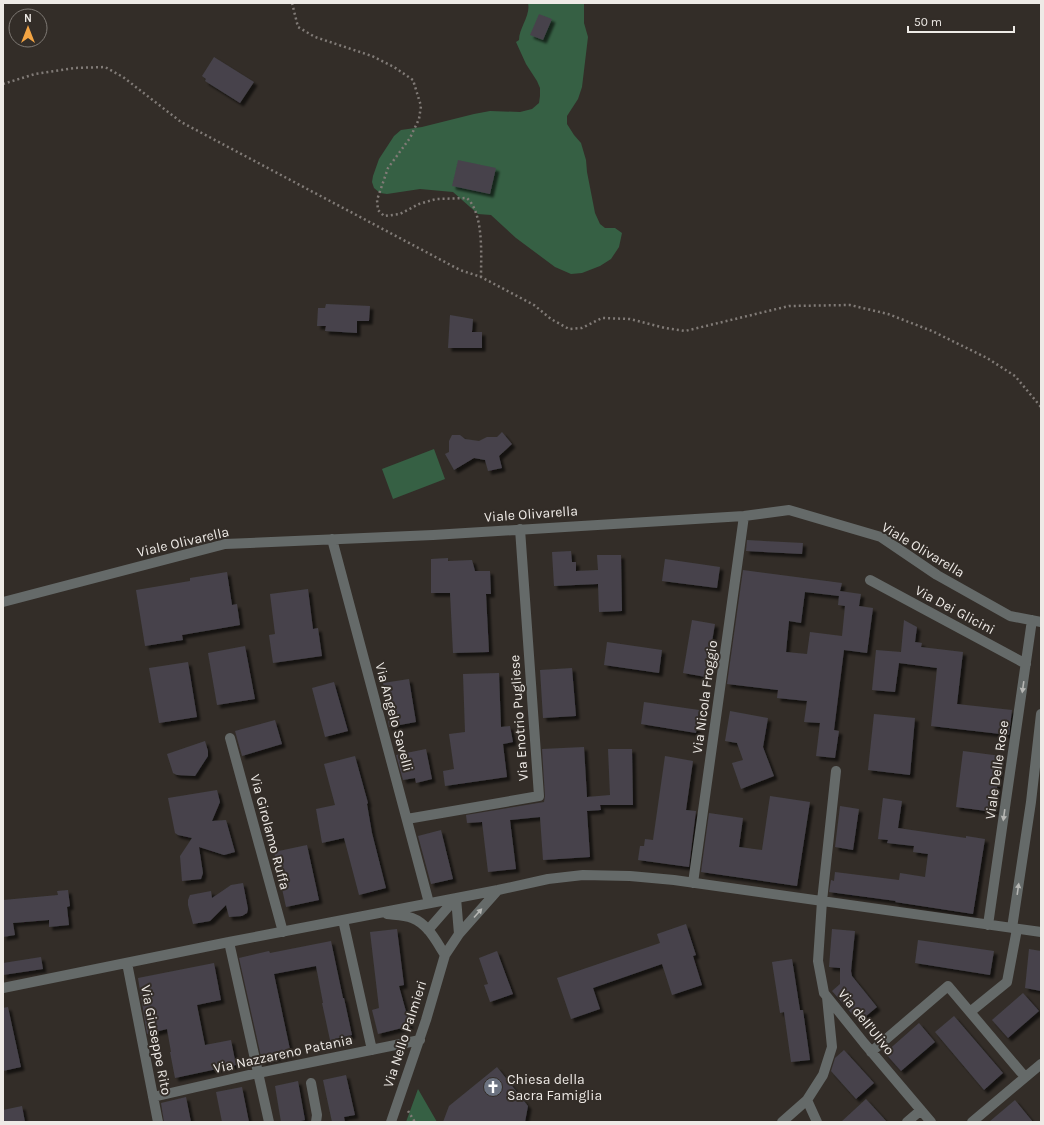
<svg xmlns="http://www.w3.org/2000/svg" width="1044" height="1125" font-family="Karla,sans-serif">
  <defs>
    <filter id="shadow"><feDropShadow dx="3.5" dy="3.5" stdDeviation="1" flood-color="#0009"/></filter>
  </defs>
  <rect width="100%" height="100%" fill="#332d28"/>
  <path fill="#366044" d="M528 3H584V23L588 37 582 87 578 99 567 116V124L574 135 581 143 586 160 587 172 595 213 600 224 605 228H615L622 233 619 247 611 259 600 266 582 273 571 274 555 267 516 238 491 215 478 214 453 192 420 189 387 194 380 193 374 188 372 182 373 176 379 159 394 136 401 130 422 127 474 114 490 111 520 112 532 109 539 103 540 96V88L537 81 526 64 516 42 519 40C519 28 531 15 528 3Z
    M434 449 445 479 393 499 382 469Z
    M418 1089 437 1122H406Z"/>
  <path fill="#46434b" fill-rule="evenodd" filter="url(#shadow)" d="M539 14 552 19 543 40 530 35Z
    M214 57 254 82 240 103 205 81 206 79 202 76Z
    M458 160 496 168 490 194 452 186Z
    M326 304 370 306 369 321H357V333L325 331 326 326H317L318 308H325Z
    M450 315 473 319 472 332H482V348H448Z
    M502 432 512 444 499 456 502 468 488 471 485 460 474 458 454 470 445 454 449 452V441L452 435H460L465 439 479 441 487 437H497Z
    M747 540 803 543 802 554 746 551Z
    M571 551 572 562H576V571L598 570 597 555H621L622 611 599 612 598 584 554 586 552 552Z
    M448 558V561L472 560 475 571H490L491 594H486L489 652 453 653 450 593H431V559Z
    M665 559 720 567 717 588 662 581Z
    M743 570 842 583 840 591 861 594 859 606 873 608 867 653 844 650 834 730 839 731 835 758 816 756 820 723 804 722 807 701 777 698 778 690 727 684ZM805 592 839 596 838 605 845 606 842 636 810 632 807 654 786 652 789 621 801 623Z
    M227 572 232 605 237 604 240 625 182 635 183 640 145 646 136 590 190 581V578Z
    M308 589 313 629 318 628 322 656 273 663 269 635 275 634 270 594Z
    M692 620 715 624 706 677 683 673Z
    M904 620 917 627 915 642 922 643 921 647 963 652 957 704 1012 710 1009 735 931 726 937 668 899 663 895 692 872 690 876 650 901 652Z
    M607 642 662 650 659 673 604 665Z
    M245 646 255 699 217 705 208 653Z
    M188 662 197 717 159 723 149 668Z
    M572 668 576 716 543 718 540 670Z
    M499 673 501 727 510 726 513 742 503 744 507 777 445 786 443 771 454 769 449 734 465 732 463 674Z
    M409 679 416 722 389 727 383 683Z
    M334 682 348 731 325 737 312 688Z
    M644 702 699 710 696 733 641 724Z
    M730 711 768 718 763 747 774 776 741 789 732 763 743 760 737 743 725 741Z
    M874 714 915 718 910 775 868 770Z
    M275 720 282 744 242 756 235 731Z
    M205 741 208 751V756L195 776 177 775 173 773 167 754Z
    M584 747 587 797 610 795 608 749H632L633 805H600L601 810 587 811 590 857 543 860 540 817 510 820 516 869 488 872 482 822 467 823 466 815 544 802 545 796 542 749Z
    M426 749 432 779 416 783 415 778 403 780 396 755Z
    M963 751 1001 756 994 812 956 807Z
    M355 756 368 803 367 804 372 833 386 888 359 895 344 838 322 843 316 809 335 805 324 764Z
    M665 756 693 761 686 810 696 811 689 867 638 860 640 846H644L645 839 653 840Z
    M217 790 220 802 212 821 226 820 235 852 224 855 199 847 203 873 201 879 182 881 180 856 192 838 178 835 175 833 168 798Z
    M770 796 810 802 797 886 701 872 709 813 743 818 739 847 762 850Z
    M883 798 902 801 898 828 966 838V836L985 839 973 914 895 902 896 901 829 892 831 880 834 881 835 872 899 880 900 873 925 877 928 854 913 852 914 846 887 843 888 840 878 839Z
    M840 806 859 809 853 850 835 847Z
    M441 830 453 879 431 884 418 836Z
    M307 845 319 900 286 907 274 852Z
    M243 883 248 909 247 913 242 916 229 917 226 905 210 921 193 924 188 905V900L190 895 211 891 212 898 231 885Z
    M68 890 70 906 67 907 69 925 49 927V920L13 923 15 935 3 937V900L58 895 57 891Z
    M686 924 696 955 693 956 702 985 672 995 662 964 593 988 600 1009 571 1019 557 978 660 943 657 934Z
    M397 929 404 985 399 986 410 1026 378 1034 372 1010 379 1008 370 932Z
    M832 929 855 931 851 971 852 976 877 1007 859 1022 832 991 840 984V968L829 967Z
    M918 940 994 951 990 975 915 963Z
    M331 941 343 998H344L352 1035 330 1040 322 1003H323L316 966 274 974 291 1054 262 1061 239 958 269 951 270 953Z
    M1029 949 1041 951V991L1025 988Z
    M497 951 513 994 490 1002 484 985 488 984 479 958Z
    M41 957 43 969 3 975V963Z
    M792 959 800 1010H803L810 1060 791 1062 784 1012 780 1013 772 962Z
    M214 963 221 1000 197 1005 205 1045 231 1040 236 1065 175 1078 170 1052H171L167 1029 147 1034 138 978Z
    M1023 993 1039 1011 1008 1038 992 1020Z
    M8 1007 21 1067 3 1071V1008Z
    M954 1016 1003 1073 984 1090 935 1032Z
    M919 1023 935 1042 901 1071 885 1053Z
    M844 1050 874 1083 856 1099 831 1071 835 1058Z
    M497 1067 528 1106 525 1122H443L449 1106Z
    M346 1075 355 1115 344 1117 345 1122H332L323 1080Z
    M298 1081 305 1120 297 1122H281L275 1086Z
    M242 1087 249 1122H222L216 1092Z
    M186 1097 191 1122H164L161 1103Z
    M866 1099 887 1122H841Z
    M1015 1100 1033 1122H989Z
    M22 1106 25 1122H3V1110Z"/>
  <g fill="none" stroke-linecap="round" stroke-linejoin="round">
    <path stroke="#817b77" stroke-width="2.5" stroke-dasharray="2 3" stroke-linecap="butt" d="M292 3 298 27 315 37 372 56 394 67 413 80 421 106 419 119 410 138 388 168 377 200 378 210 384 216 400 214 419 204 436 199 467 198C484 214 481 255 481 277
      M3 84 35 74 74 68 105 67 123 77 181 122 460 270 481 277 534 305 551 319 569 329 582 328 602 318 630 319 665 328 685 331 789 306 850 305 888 314 932 331 987 358 1015 376 1041 407
      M408 1111 415 1122"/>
    <path stroke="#656a69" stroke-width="10" d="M332 539 429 903
      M870 580 1026 664
      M3 602 225 544 433 535 744 516 789 510 881 537 937 575 1010 616 1041 622
      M230 738 283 932
      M836 771 822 901 818 961 824 993 864 1043 931 1122
      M407 819 539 796 520 529
      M693 883 744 516
      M387 914C394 915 404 915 412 918 428 924 436 941 445 955
      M343 920 372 1050
      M988 925 1032 620
      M1012 928 1031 802 1041 714
      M428 930 456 898 459 934
      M229 942 269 1122
      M127 963 158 1122
      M3 988 229 942 498 890 548 879 583 875 630 876 674 880 1041 932
      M970 1012 1007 982 1017 929
      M871 1052 948 986 1025 1077
      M311 1083 317 1115 316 1122
      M153 1097 258 1073 420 1040
      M807 1100 823 1075 832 1047 827 997
      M391 1122 426 1020 445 955 459 934 498 890
      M782 1122 807 1100 817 1122
      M907 1122 921 1110
      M972 1122 1041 1064"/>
  </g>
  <defs><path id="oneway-solid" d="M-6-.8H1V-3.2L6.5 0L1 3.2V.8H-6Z"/></defs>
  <g fill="#b7b7b4">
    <use href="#oneway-solid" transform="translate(1023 687) rotate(98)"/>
    <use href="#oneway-solid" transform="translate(1004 815) rotate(98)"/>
    <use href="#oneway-solid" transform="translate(1018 889) rotate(-82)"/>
    <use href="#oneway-solid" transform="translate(478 913) rotate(-48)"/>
  </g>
  <defs>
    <g id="church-disc" transform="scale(1)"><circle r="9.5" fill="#6b7280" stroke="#332d28"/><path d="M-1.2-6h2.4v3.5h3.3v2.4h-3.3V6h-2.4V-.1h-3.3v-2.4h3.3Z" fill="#fff"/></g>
  </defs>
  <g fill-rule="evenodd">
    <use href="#church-disc" x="493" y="1087"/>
  </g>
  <g text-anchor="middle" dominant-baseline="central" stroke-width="4" stroke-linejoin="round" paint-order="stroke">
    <g font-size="14" fill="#eeeae6" stroke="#332d28">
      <text transform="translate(531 514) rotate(-4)">Viale Olivarella</text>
      <text transform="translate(183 542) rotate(-13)">Viale Olivarella</text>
      <text transform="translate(923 550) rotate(31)">Viale Olivarella</text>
      <text transform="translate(955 610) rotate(28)">Via Dei Glicini</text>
      <text transform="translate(705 697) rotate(-82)">Via Nicola Froggio</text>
      <text transform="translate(394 717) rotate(75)">Via Angelo Savelli</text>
      <text transform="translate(519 718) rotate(-94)">Via Enotrio Pugliese</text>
      <text transform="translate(997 770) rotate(-82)">Viale Delle Rose</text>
      <text transform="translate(270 832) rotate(75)">Via Girolamo Ruffa</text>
      <text transform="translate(866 1022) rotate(51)">Via dell'Ulivo</text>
      <text transform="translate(405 1034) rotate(-72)">Via Nello Palmieri</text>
      <text transform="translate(156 1040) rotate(79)">Via Giuseppe Rito</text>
      <text transform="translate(283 1054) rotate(-12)">Via Nazzareno Patania</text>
    </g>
    <g font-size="14" fill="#eeeae6" stroke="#332d28" text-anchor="start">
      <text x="507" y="1079">Chiesa della<tspan x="507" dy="16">Sacra Famiglia</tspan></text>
    </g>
  </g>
  <rect width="1044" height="1125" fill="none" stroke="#eeeae6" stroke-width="8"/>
  <g transform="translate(28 28)"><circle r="19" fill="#332d28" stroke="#7e7974"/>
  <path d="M0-3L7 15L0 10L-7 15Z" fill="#f3a443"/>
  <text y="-6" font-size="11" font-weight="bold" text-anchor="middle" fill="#eeeae6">N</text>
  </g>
  <path d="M908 26v6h106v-6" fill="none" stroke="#eeeae6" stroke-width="2"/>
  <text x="914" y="26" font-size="12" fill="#eeeae6" stroke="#332d28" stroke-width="3" paint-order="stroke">50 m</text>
</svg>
